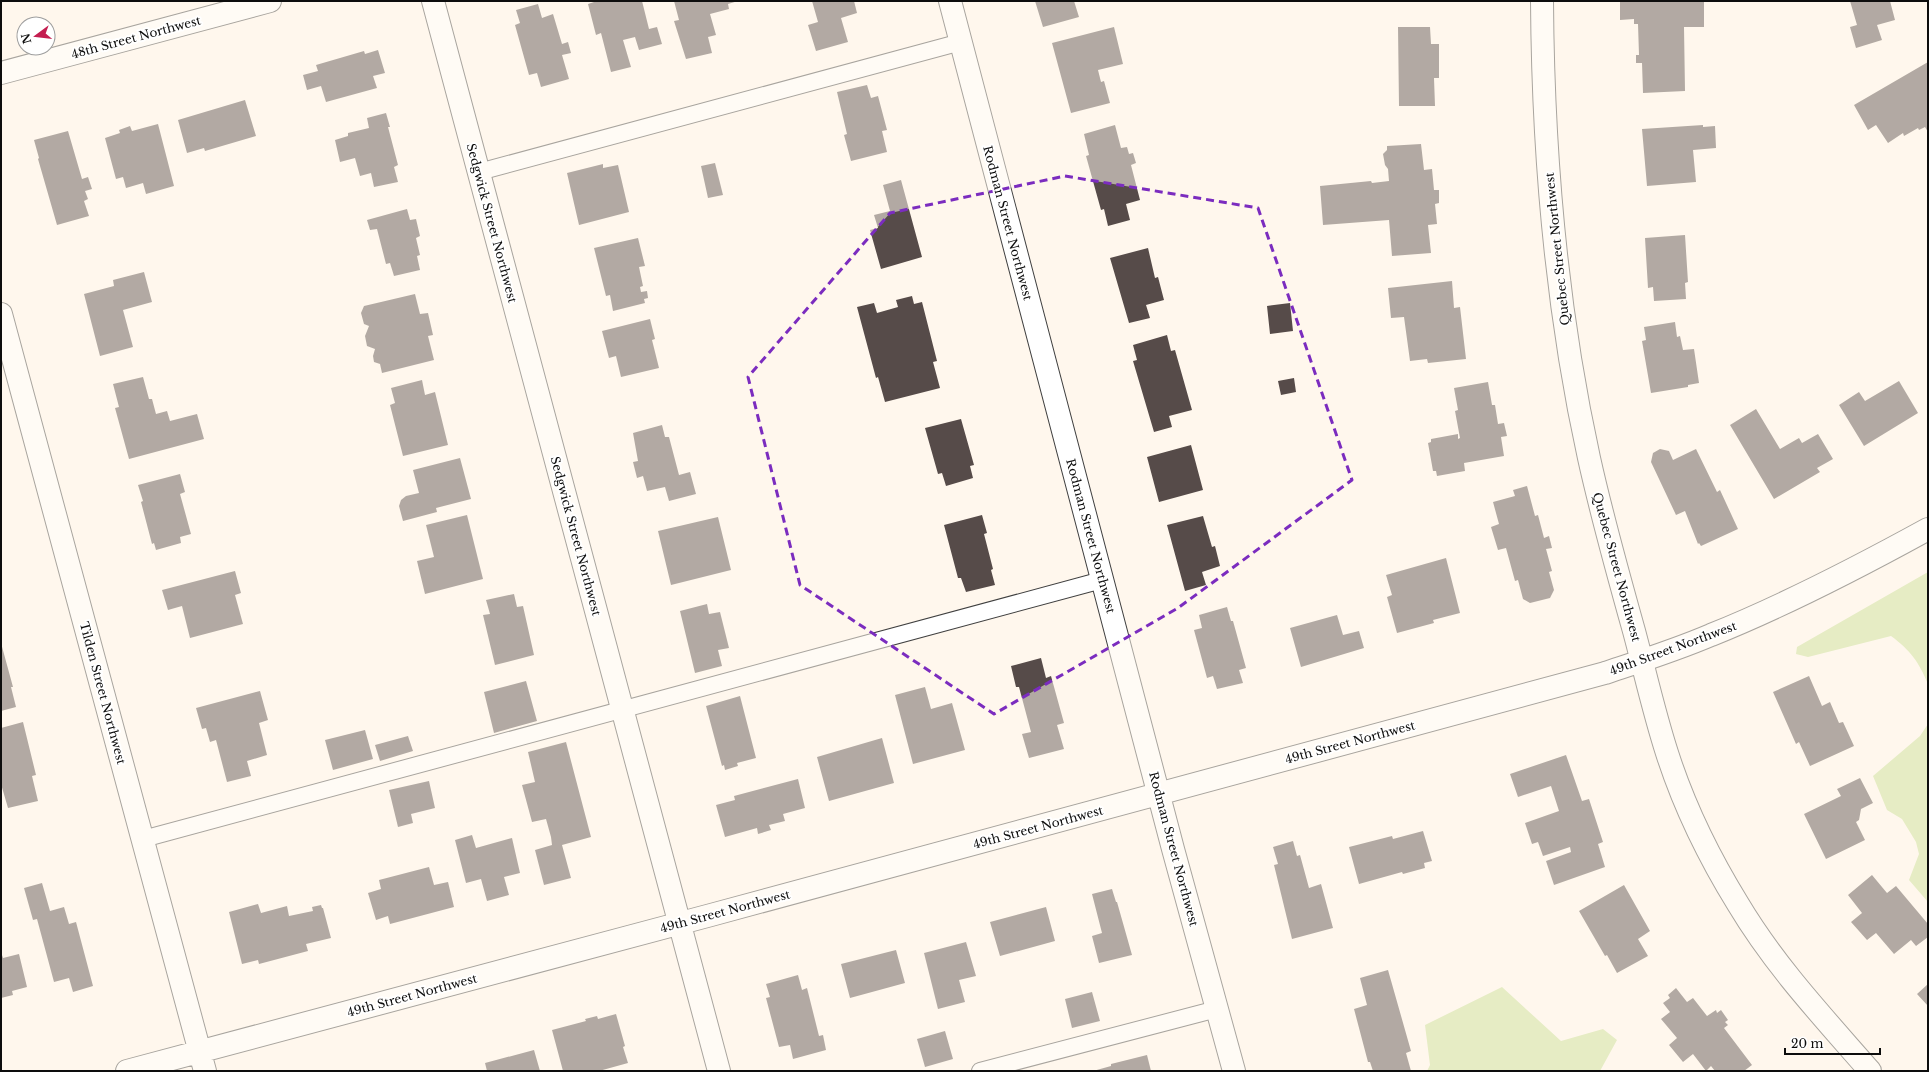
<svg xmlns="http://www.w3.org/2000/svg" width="1929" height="1072" font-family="'Libre Baskerville',serif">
  <rect width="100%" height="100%" fill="#fff7ed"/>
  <path fill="#c7dd93" d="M1928 572V684C1919 662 1910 650 1891 636L1808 657 1796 654 1797 647Z
    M1928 724V902L1909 880 1919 854 1916 842 1902 819 1887 810 1873 776 1920 736Z
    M1502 987 1561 1041 1603 1029 1617 1040 1600 1071H1427L1430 1065 1425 1025Z"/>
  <path fill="#564b49" d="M597 1H642L649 29 657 27 662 44 639 50 635 37 623 40 631 67 611 72 601 33 596 35 588 4Z
    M674 1H738L728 4 729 9 710 14 716 35 708 37 712 53 686 59 674 21 679 20Z
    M812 1H854L857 13 841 18 848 42 816 51 808 25 818 22Z
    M1035 1H1074L1079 17 1043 27Z
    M1620 1H1704V27H1684L1685 91 1643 93 1642 63H1636V55H1639L1638 24H1634V19L1620 20Z
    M1850 1H1890L1895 20 1877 25 1882 40 1856 48 1850 27 1857 25Z
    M538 4 542 18 553 14 562 44 568 42 571 53 562 55 569 79 541 87 537 73 529 75 515 25 520 23 516 10Z
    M1114 27 1123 64 1098 70 1101 82 1104 81 1110 103 1071 113 1052 43Z
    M1398 27H1430L1431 44H1439V78H1434L1435 106H1399Z
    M378 50 385 73 373 76 377 88 326 102 321 86 307 90 303 75 318 71 316 65 364 51 365 54Z
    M1928 62V132L1925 127 1919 130 1918 128 1904 136 1903 133 1888 143 1876 125 1868 130 1854 105Z
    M867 85 871 98 878 96 887 130 882 131 887 152 851 161 844 135 847 134 837 92Z
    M245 100 256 136 205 151 204 148 187 153 178 120Z
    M386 113 390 127H388L398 165 394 167 398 182 374 187 371 173 360 176 355 158 340 162 335 140 348 136V133L369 128 367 118Z
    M158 124 174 186 146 194 143 183 126 188 123 177 116 179 105 138 120 133 119 130 130 126 132 131Z
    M1115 125 1121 148 1127 147 1129 154 1133 153 1136 163 1131 165 1140 200 1126 204 1130 220 1108 226 1104 209 1101 210 1086 156 1089 155 1084 134Z
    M1703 125V127L1715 126 1716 148 1693 150 1696 182 1647 186 1642 129Z
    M68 131 82 179 88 177 92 189 85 191 88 199 84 201 89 216 57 225 38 159 39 158 34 140Z
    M1421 144 1424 170 1432 169 1434 190H1439V203L1435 204 1437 224 1428 225 1431 253 1392 256 1389 220 1323 225 1320 186 1371 181 1372 183 1389 181 1388 169 1385 165 1383 154 1387 150V146Z
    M715 163 723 195 708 198 701 166Z
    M603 164V168L618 165 629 212 579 225 567 173Z
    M901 180 922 257 881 269 870 230 878 228 874 215 890 211 883 185Z
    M407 209 410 220 416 219 420 236 416 238 420 255 417 256 420 270 394 276 390 263 386 264 377 229 370 230 367 220Z
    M1685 235 1688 282 1685 283 1686 299 1654 301 1653 287 1648 288 1645 238Z
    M638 238 645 266 639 267 643 286 640 287 641 292 647 291 648 298 644 299 645 303 613 311 610 295 606 296 594 248Z
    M1148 248 1155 278 1158 277 1164 300 1146 305 1150 318 1129 323 1110 258Z
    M144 272 152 302 123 310 133 347 100 356 84 294 114 286 113 280Z
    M1452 281 1454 308 1460 307 1466 359 1428 363 1427 359 1410 361 1404 317 1391 318 1388 288Z
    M415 294 420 314 428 313 433 335 428 336 434 360 382 373 380 364 374 362 373 356 375 349 367 346 365 336 369 326 364 324 361 313 364 306Z
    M912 296 914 304 922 302 937 361 933 362 940 388 885 402 878 377 876 378 857 307 874 303 877 313 898 307 896 300Z
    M1290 303 1293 331 1270 334 1267 306Z
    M650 319 655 339 652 340 659 368 621 377 616 356 609 358 602 331Z
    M1675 322 1677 337 1680 336 1683 350 1694 349 1699 383 1688 385V387L1651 393 1642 341 1646 340 1644 327Z
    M1167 335 1171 351 1175 350 1192 410 1169 416 1172 427 1154 432 1133 361 1137 360 1133 345Z
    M143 377 149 399H152L156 414 167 411 170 421 197 414 204 439 129 459 115 408 119 407 113 384Z
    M1294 378 1296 392 1281 395 1278 381Z
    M422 380 425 395 435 392 448 445 403 456 390 405 395 403 391 388Z
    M1899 381 1918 413 1864 446 1839 405 1859 392 1865 401Z
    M1488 382 1492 405H1495L1498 424 1504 423 1507 436 1501 437 1504 456 1464 463 1465 471 1437 476 1436 471H1433L1428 443 1431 442V439L1458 434V439L1460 438 1455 411 1458 410 1454 388Z
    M1756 409 1780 449 1799 438 1802 443 1818 434 1833 459 1817 468 1820 472 1774 499 1730 425Z
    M961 419 974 465 970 466 973 478 946 486 942 473 938 474 925 428Z
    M662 425 665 437H669L679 475 690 472 696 494 669 501 665 487 647 491 643 476 637 478 633 462 638 461 633 433Z
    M1191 445 1203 490 1159 502 1147 457Z
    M1660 449 1669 451 1673 460 1696 449 1717 492 1720 490 1738 529 1701 546 1699 543 1698 544 1685 511 1676 515 1651 462 1653 453Z
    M460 458 471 499 436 508 437 512 403 521 399 506 401 500 406 496 419 493 413 470Z
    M180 474 185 492 180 494 191 534 180 537 181 543 156 550 154 543 152 544 141 502 143 501 138 485Z
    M1527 486 1535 516 1538 515 1544 538 1549 536 1552 548 1546 549 1552 571 1549 572 1554 590 1550 598 1530 603 1523 599 1518 580 1515 581 1506 548 1498 550 1491 527 1499 524 1493 502 1515 496 1513 490Z
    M467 515 483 579 425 594 417 561 434 557 426 525Z
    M982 515 987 533 984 534 993 569 991 570 995 585 966 592 961 578H958L944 525Z
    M1203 516 1212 547 1215 546 1220 566 1202 572 1206 585 1185 591 1167 525Z
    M718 517 731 570 671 585 658 531Z
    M1446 558 1460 613 1433 620 1434 623 1397 633 1387 597 1392 595 1386 575Z
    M235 571 241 593 235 595 243 624 190 638 182 606 168 610 162 590Z
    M514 594 517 607 523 606 534 655 495 665 483 615 490 614 486 600Z
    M707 604 709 614 720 612 729 648 718 650 722 666 695 673 680 611Z
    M1227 607 1231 621H1233L1246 668 1239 670 1243 683 1217 689 1213 676 1207 678 1194 630 1202 628 1199 615Z
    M1337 615 1343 635 1359 631 1364 648 1301 667 1290 628Z
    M1 643 13 687H11L16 707 1 711Z
    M1041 658 1046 678 1051 676 1064 723 1057 725 1064 749 1029 758 1022 734 1031 732 1019 687H1016L1011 666Z
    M1809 676 1822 706 1830 702 1839 723 1843 722 1854 746 1810 766 1799 742 1796 744 1773 692Z
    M526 681 537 721 494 733 484 692Z
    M925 687 931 709 952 703 965 750 913 764 895 695Z
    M260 691 268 720 259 723 267 755 247 761 251 776 227 782 216 740 210 742 206 728 202 729 196 708Z
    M740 696 756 758 737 763 738 766 725 770 724 765 722 766 706 706Z
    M23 722 36 775 32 776 38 801 8 808 1 784V728Z
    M365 730 373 759 333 770 325 740Z
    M408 736 413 751 380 761 375 745Z
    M882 738 894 783 829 801 817 757Z
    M566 742 591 837 562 845 571 878 544 885 535 850 552 845 551 837 546 819 532 822 522 785 535 782 528 752Z
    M1566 755 1582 801 1589 799 1603 842 1598 844 1605 867 1554 885 1546 861 1571 852 1570 847 1543 856 1538 842 1532 844 1525 823 1559 811 1551 786 1518 797 1510 774Z
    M1860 778 1873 803 1861 809 1859 820 1856 822 1865 840 1826 859 1804 814 1841 796 1837 789Z
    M798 779 805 808 783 814 785 821 769 825 771 830 758 834 757 828 725 837 716 805 735 800 734 796Z
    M429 781 435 808 411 814 413 823 398 827 389 790Z
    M1423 831 1432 861 1424 863 1425 868 1403 874 1402 872 1359 884 1349 847 1392 836 1393 839Z
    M472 835 476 848 512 838 520 873 504 877 509 895 487 901 481 879 466 883 455 840Z
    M1293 841 1297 856 1300 855 1309 888 1321 884 1333 928 1292 939 1274 865 1278 864 1273 847Z
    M429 867 434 885 448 882 454 907 390 924 388 916 376 920 368 893 381 889 379 880Z
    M1872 875 1887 893 1896 886 1928 924V937L1916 946 1911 940 1894 954 1876 933 1867 940 1851 922 1862 913 1848 895Z
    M42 883 50 911 64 907 69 924 76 922 93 986 73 992 69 978 54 982 37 919 33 920 24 888Z
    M1624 885 1650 931 1638 939 1648 956 1617 973 1607 955 1605 956 1579 911Z
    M1112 889 1116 902H1117L1132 955 1099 963 1092 936 1102 933 1092 894Z
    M258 904 261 913 287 906 289 916 313 911 312 907 321 905 322 908H323L331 938 306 944 308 951 259 964 258 960 242 964 229 912Z
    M1046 907 1055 941 1000 956 990 922Z
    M966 942 976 976 959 980 965 1002 938 1009 924 953Z
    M896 950 905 983 850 998 841 964Z
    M1 952 3 958 19 954 27 987 12 991 13 995 1 998Z
    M1388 970 1411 1051 1406 1053 1411 1071H1373L1370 1062H1368L1354 1009 1367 1005 1360 978Z
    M798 975 802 990 807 988 819 1036 823 1035 826 1050 793 1059 790 1045 779 1047 766 998 770 997 766 984Z
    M1928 984V1006L1917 994Z
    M1676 988 1687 1002 1693 998 1707 1016 1716 1010 1717 1013 1721 1010 1728 1020 1725 1022 1728 1025 1724 1028 1752 1065 1744 1071H1715L1711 1066 1706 1071 1693 1054 1683 1062 1669 1045 1677 1038 1661 1019 1670 1012 1663 1003 1670 998 1668 995Z
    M1092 992 1100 1021 1072 1028 1065 999Z
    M616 1014 625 1046 623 1047 628 1063 599 1071H563L552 1030 586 1021 585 1019 597 1016 598 1019Z
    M945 1031 953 1059 925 1067 917 1039Z
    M534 1050 540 1071H487L485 1063Z
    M1147 1055 1151 1071H1093L1111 1066V1064Z"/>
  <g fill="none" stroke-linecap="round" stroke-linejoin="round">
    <g stroke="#404040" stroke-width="18">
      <path id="service" d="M479 172 961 42
        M143 839 1102 580
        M980 1071 1217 1009"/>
    </g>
    <g stroke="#404040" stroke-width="24">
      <path id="minor" d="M433 1 719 1071
        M950 1 1173 849 1234 1071
        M1542 1C1543 154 1556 308 1589 458 1602 517 1618 574 1634 631 1645 672 1654 713 1667 753 1684 806 1709 857 1738 904 1775 966 1823 1017 1870 1071
        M1 73 270 1
        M1 314 205 1071
        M127 1071 711 915 1605 673C1641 661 1676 650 1711 635 1786 605 1857 568 1928 529"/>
    </g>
    <use href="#service" stroke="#fff" stroke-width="16"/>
    <use href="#minor" stroke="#fff" stroke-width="22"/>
  </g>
  <path d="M0 0H1929V1072H0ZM1065 176 1258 208 1352 480 1178 608 994 714 800 585 748 377 890 213Z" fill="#fff7ed" fill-opacity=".55" fill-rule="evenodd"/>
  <path fill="none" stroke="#7b2cbf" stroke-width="3" stroke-dasharray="8 5" stroke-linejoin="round" d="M1065 176 1258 208 1352 480 1178 608 994 714 800 585 748 377 890 213Z"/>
  <g text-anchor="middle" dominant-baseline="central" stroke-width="4" stroke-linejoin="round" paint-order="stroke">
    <g font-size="12" fill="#0d0d0d" stroke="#fff">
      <text transform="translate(136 37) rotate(-15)">48th Street Northwest</text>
      <text transform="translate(492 223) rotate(75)">Sedgwick Street Northwest</text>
      <text transform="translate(1008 223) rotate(75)">Rodman Street Northwest</text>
      <text transform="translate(1557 249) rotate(-96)">Quebec Street Northwest</text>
      <text transform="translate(576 536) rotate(75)">Sedgwick Street Northwest</text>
      <text transform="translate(1091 536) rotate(75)">Rodman Street Northwest</text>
      <text transform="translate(1617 567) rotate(75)">Quebec Street Northwest</text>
      <text transform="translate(1673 648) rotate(-20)">49th Street Northwest</text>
      <text transform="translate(103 693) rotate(75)">Tilden Street Northwest</text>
      <text transform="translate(1350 742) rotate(-15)">49th Street Northwest</text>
      <text transform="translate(1038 827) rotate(-15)">49th Street Northwest</text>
      <text transform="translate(1174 849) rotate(75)">Rodman Street Northwest</text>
      <text transform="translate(725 911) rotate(-15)">49th Street Northwest</text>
      <text transform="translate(412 995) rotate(-15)">49th Street Northwest</text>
    </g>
  </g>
  <rect width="1929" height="1072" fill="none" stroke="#0d0d0d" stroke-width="4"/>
  <g transform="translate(36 36) rotate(255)"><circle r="19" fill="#ffffff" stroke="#9e9e9e"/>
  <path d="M0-3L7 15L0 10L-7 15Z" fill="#c41e50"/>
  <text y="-6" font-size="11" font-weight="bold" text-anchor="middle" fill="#0d0d0d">N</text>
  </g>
  <path d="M1785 1048v6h95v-6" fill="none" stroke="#0d0d0d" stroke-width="2"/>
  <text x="1791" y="1048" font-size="12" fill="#0d0d0d" stroke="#ffffff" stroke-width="3" paint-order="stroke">20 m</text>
</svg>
